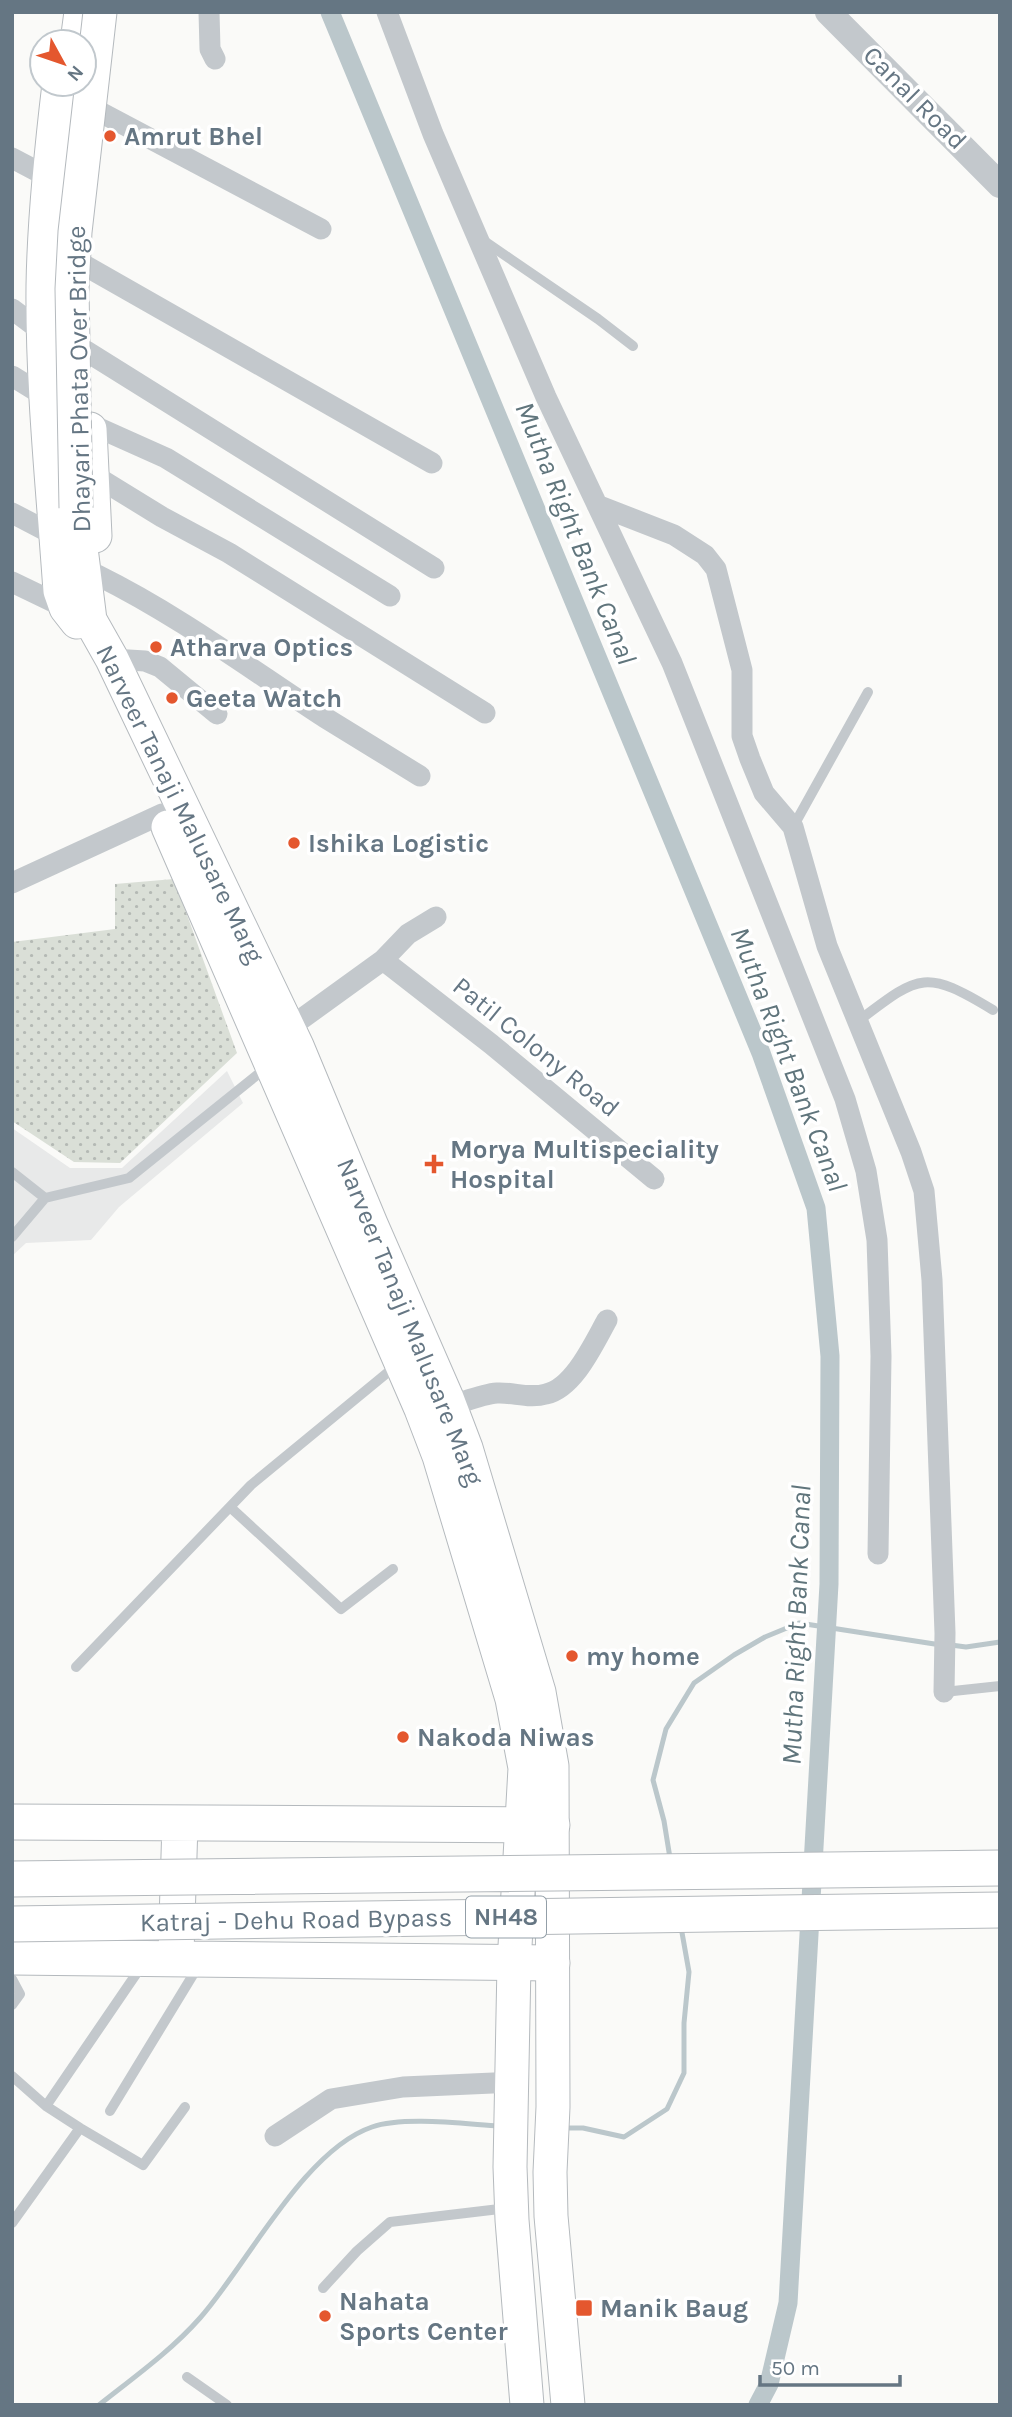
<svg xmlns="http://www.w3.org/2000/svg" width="1012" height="2417" font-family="Karla,sans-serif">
  <defs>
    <pattern id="grass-dots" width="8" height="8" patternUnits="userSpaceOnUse" patternTransform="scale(1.75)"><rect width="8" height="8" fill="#dadfd7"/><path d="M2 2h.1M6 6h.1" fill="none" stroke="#b4b9b4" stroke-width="1.8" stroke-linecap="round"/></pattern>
  </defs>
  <rect width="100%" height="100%" fill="#fafaf8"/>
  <path fill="#e8e9e9" d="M227 1071 243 1103 119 1207 91 1240 26 1243 12 1256V1128L70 1168H122Z"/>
  <path fill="url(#grass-dots)" d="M174 879 237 1053 120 1163 74 1162 12 1121V942L115 929V884Z"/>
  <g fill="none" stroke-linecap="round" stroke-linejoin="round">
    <path stroke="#bbc7cb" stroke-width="5" d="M951 1645 966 1647 1000 1642
      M670 1858 664 1821 653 1780 666 1729 694 1683 734 1655 765 1637 799 1623 941 1645
      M562 2128H583L624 2137 667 2109 684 2073V2023L689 1972 681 1927
      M99 2405C133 2378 171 2351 200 2318 247 2265 304 2150 372 2127 404 2116 465 2124 499 2126"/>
    <path stroke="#bbc7cb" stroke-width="19" d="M330 12 761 1053 816 1208 830 1356 829 1584 788 2303 769 2384 758 2405"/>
    <g stroke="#b5babe" stroke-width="35">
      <path id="primary" d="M77 42 81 12
        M59 84C51 151 44 218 43 286 42 388 53 489 60 591L66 608 77 622
        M90 429 95 536
        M76 508 90 620 112 659 297 1046 371 1224 447 1398 466 1448 539 1692 552 1766 553 2107 550 2172 551 2216 568 2405
        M168 827 421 1409 439 1456 512 1699 525 1768 514 1964 510 2167 512 2220 527 2405"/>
    </g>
    <g stroke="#b4b9bd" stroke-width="37">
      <path id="trunk" d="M12 1822 552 1825
        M176 1953 180 1823
        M12 1957 552 1963"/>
    </g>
    <path stroke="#c3c8cc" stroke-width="10" d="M484 241 598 319 633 346
      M793 827 868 692
      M857 1022C919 975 924 968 993 1010
      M12 1172 45 1198
      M12 1237 45 1198 129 1178 267 1067
      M230 1507 341 1609 393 1569
      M76 1667 251 1485 398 1364
      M944 1692 1000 1686
      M12 1979 20 1994 12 2005
      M12 2076 46 2106 80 2128 12 2223
      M46 2106 143 1964
      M110 2111 199 1965
      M80 2128 143 2165 185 2107
      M323 2288 357 2251 390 2222 508 2208
      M187 2377 227 2405"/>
    <path stroke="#c3c8cc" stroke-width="21" d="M209 12 210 49 215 59
      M387 12 433 134 546 397 672 663 845 1099 866 1171 877 1240 881 1356 878 1554
      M100 112 321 229
      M12 158 48 177 58 178
      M84 265 432 463
      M12 309 44 333
      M86 351 434 568
      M12 376 46 397
      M90 424 166 458 390 596
      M92 474 162 517 229 553 485 713
      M597 505 674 535 705 555 716 569 742 670V736L750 759 764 793 793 827 827 946 911 1152 924 1191 932 1280 945 1633 944 1692
      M12 513 56 536
      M97 575C178 615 249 668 324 717 356 737 388 756 420 776
      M12 582 66 608
      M112 659 145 661 160 667 217 714
      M12 883 162 814
      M383 960 491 1044 654 1179
      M289 1028 383 960 408 934 436 917
      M450 1406C464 1402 482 1394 497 1393 513 1392 529 1399 546 1394 574 1388 594 1343 607 1320
      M275 2136 331 2099 403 2087 513 2082"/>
    <path stroke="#c3c8cc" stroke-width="26" d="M828 12 1000 185"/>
    <use href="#primary" stroke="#fff" stroke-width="33"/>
    <use href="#trunk" stroke="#fff" stroke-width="35"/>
    <g stroke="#b5babe" stroke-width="35" stroke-linecap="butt">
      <path id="primary-bridge" d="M76 508 72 289 75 232 100 12"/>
    </g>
    <g stroke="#b4b9bd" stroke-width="37" stroke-linecap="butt">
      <path id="trunk-bridge" d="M12 1879 1000 1868
        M12 1924 1000 1910"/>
    </g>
    <use href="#primary-bridge" stroke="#fff" stroke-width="33"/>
    <use href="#trunk-bridge" stroke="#fff" stroke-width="35"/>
  </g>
  <g fill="#e4572e" stroke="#fff" stroke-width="2.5">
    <circle cx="110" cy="136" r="7"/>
    <circle cx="156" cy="647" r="7"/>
    <circle cx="172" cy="698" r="7"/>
    <circle cx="294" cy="843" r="7"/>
    <path d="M430.5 1153.5h7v7h7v7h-7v7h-7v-7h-7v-7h7z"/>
    <circle cx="572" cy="1656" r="7"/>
    <circle cx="403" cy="1737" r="7"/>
    <rect x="575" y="2299" width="18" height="18" rx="3.5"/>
    <circle cx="325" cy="2316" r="7"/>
  </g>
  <g text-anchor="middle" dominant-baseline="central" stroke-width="7" stroke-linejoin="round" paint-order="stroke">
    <rect fill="#fff" stroke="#939fa8" stroke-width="2" x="466" y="1896.5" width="80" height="41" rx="5"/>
    <g font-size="24" font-weight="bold" fill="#657683">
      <text x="506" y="1917">NH48</text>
    </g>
    <g font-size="26" fill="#657683" stroke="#fff">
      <text transform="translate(915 98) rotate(45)">Canal Road</text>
      <text transform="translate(79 379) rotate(-91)">Dhayari Phata Over Bridge</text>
      <text transform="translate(180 804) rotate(64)">Narveer Tanaji Malusare Marg</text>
      <text transform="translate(536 1047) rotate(39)">Patil Colony Road</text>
      <text transform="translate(410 1322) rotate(68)">Narveer Tanaji Malusare Marg</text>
      <text transform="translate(296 1920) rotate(-1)">Katraj - Dehu Road Bypass</text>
    </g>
    <g font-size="26" font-weight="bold" fill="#657683" stroke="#fff" text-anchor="start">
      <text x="124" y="136">Amrut Bhel</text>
      <text x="170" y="647">Atharva Optics</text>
      <text x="186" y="698">Geeta Watch</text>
      <text x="308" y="843">Ishika Logistic</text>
      <text x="450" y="1149">Morya Multispeciality<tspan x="450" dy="30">Hospital</tspan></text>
      <text x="586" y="1656">my home</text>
      <text x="417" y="1737">Nakoda Niwas</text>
      <text x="339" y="2301">Nahata<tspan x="339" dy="30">Sports Center</tspan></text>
      <text x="600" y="2308">Manik Baug</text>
    </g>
    <g font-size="28" font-style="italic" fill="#60757c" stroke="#fff">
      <text transform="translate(576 533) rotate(68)">Mutha Right Bank Canal</text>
      <text transform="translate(789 1059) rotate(69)">Mutha Right Bank Canal</text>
      <text transform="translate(796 1625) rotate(-88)">Mutha Right Bank Canal</text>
    </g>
  </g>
  <rect width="1012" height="2417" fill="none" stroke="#657683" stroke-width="28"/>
  <g transform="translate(63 63) rotate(130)"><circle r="33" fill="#ffffff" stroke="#c1c8cd" stroke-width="2"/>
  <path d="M0-5L12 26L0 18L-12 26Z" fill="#e4572e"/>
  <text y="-10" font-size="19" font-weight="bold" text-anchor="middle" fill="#657683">N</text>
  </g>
  <path d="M760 2375v10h140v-10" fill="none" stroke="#657683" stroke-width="3.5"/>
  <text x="771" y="2375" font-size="21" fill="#657683" stroke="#ffffff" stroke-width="5" paint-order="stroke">50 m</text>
</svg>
